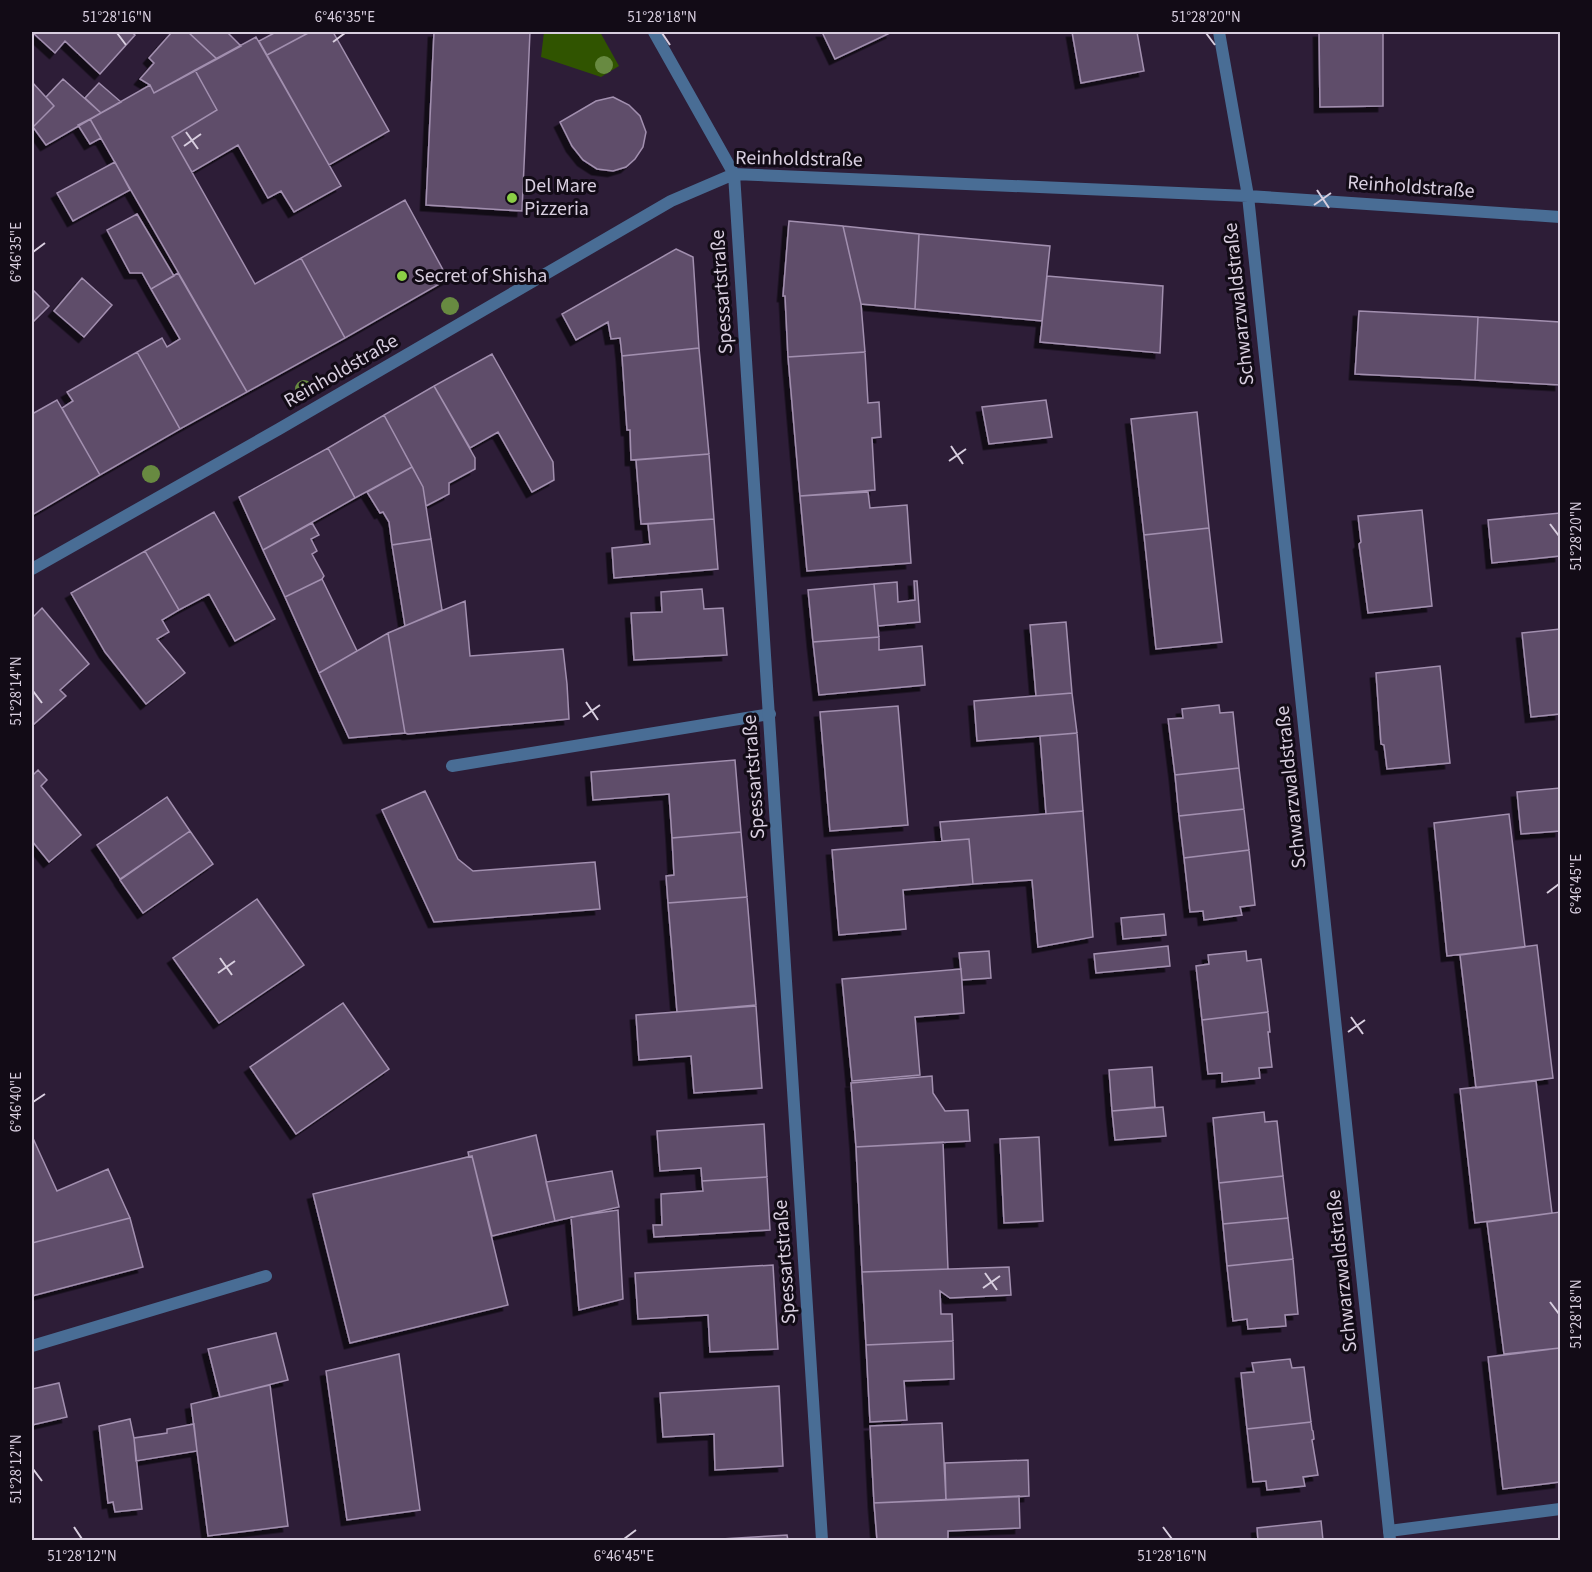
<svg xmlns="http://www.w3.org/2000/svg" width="1592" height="1572" font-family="'Source Sans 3',sans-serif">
  <defs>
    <filter id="shadow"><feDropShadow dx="-5.5" dy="5.5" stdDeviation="0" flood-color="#0009"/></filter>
  </defs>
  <rect width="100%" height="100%" fill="#2d1d37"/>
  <path fill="#305400" d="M544 32H600L619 66 601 77 541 57Z"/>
  <path fill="#5f4e6b" stroke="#a28faf" stroke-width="1.5" filter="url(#shadow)" d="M32 32H131L135 35 100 74 65 41 55 53Z
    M172 32H188L217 59 154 93 150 85 140 79 154 63 149 58Z
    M188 32H227L241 46 217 59Z
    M276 32H310L267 55 259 41Z
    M310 32H333L389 131 329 165 267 55Z
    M434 32H530L522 211 426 205Z
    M822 32H892L835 59Z
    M1072 32H1137L1144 71 1081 83Z
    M1319 32H1383V106L1320 107Z
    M256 37 341 186 294 212 281 191 268 198 238 145 192 172 172 137 217 110 195 70Z
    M195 70 217 110 172 137 255 284 301 258 345 338 247 392 90 119 150 85 154 93Z
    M63 79 101 113 46 145 33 127 54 106 46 97Z
    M32 82 54 106 32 128Z
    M99 83 121 102 101 113 85 98Z
    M613 97 629 105 640 116 646 132 643 147 635 159 626 167 613 171 597 169 583 160 572 146 560 122 596 101Z
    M90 119 101 138 90 144 78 125Z
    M115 162 130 190 73 221 57 193Z
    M405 200 448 279 345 338 301 258Z
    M137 214 174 276 151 289 142 273H130L107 230Z
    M789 221 843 226 861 304 865 352 788 357 785 296H783Z
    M843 226 919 234 915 309 861 304Z
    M919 234 1050 246 1042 321 915 309Z
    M676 249 693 257 699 348 622 356 620 338 611 339 608 322 576 340 562 314Z
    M178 273 247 392 180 429 137 352 162 338 167 347 180 339 151 289Z
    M1047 276 1163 286 1160 353 1040 342Z
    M82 278 112 305 84 337 54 311Z
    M32 289 49 306 32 323Z
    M1359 311 1478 317 1475 380 1355 374Z
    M1478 317 1560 322V385L1475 380Z
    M699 348 709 454 631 460 630 430H627L622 356Z
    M137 352 180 429 100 475 62 408 73 401 67 392Z
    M865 352 868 403 879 402 881 437 872 438 875 490 800 496 788 357Z
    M492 354 553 462 554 480 532 492 498 432 470 448 434 386Z
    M434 386 475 458V469L449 483V494L426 506 423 487 384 415Z
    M57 400 100 475 32 515V414Z
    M1046 400 1052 437 989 444 982 407Z
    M1197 412 1209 528 1144 535 1131 419Z
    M384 415 412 467 355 498 328 448Z
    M328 448 355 498 263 550 239 497Z
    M709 454 714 519 641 524 636 460Z
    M412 467 423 487 431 539 392 545 389 522 383 512 380 513 367 492Z
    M868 492 870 508 907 505 911 563 807 571 800 496Z
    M1422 510 1432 606 1368 613 1359 544 1361 542 1358 516Z
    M214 512 275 619 235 641 209 594 179 610 145 551Z
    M1560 513V556L1492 563 1488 520Z
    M714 519 718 569 614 578 612 548 650 544 648 524Z
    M312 523 319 535 311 539 317 551 312 554 324 576 322 579 285 597 263 550Z
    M1209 528 1222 642 1156 649 1144 535Z
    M431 539 442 610 405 626 392 545Z
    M145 551 179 610 162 620 169 632 157 639 185 673 146 704 105 652 71 593Z
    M322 579 357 651 319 673 285 597Z
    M914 581H917L920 622 878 626 874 584 897 582 898 602 915 600Z
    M874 584 879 637 813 642 808 590Z
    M702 589 704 609 723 608 727 655 634 660 631 613 662 612 661 592Z
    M465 601 470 656 563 649 567 684 569 719 408 734 405 733 388 633Z
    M42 608 89 664 60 690 66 696 34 724 32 721V618Z
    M1066 622 1072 693 1036 696 1030 625Z
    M1560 629V714L1531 717 1522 633Z
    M388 633 405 733 349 738 319 673Z
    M879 637V650L922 646 925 685 819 695 813 642Z
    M1440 666 1450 763 1387 769 1384 745 1381 744 1376 673Z
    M1072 693 1077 733 977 741 974 701Z
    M1219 705 1220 713 1233 712 1239 768 1175 775 1168 719 1183 718 1182 709Z
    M898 706 908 825 830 831 820 712Z
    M1077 733 1083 811 1046 814 1040 736Z
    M735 760 741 832 672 838 669 794 593 800 591 772Z
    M1239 768 1244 809 1179 816 1175 775Z
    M38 770 47 780 41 786 81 835 49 862 32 841V774L33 775Z
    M1560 788V831L1521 834 1517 792Z
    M425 791 458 859 473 871 595 862 600 909 434 922 382 810Z
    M167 797 190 831 120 879 97 845Z
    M1244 809 1249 850 1184 858 1179 816Z
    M1083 811 1093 937 1038 947 1032 880 973 884 969 839 942 841 940 822Z
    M1509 814 1525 947 1447 956 1434 823Z
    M190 831 213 864 143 913 120 880Z
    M741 832 747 897 668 903 666 876 674 875 672 838Z
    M969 839 973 884 903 890 906 929 839 935 832 850Z
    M1249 850 1255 905 1240 907 1242 915 1204 920 1203 911 1190 912 1184 858Z
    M747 897 756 1005 677 1012 668 903Z
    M257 899 304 965 219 1023 173 958Z
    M1164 914 1166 935 1123 939 1121 918Z
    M1537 945 1553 1078 1476 1088 1460 955Z
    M1168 946 1170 966 1096 973 1094 954Z
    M989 951 991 978 962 980 959 953Z
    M1246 951 1247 961 1261 959 1268 1012 1202 1020 1196 966 1209 964 1208 955Z
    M961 969 964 1013 915 1017 920 1075 852 1081 842 979Z
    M343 1003 389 1069 296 1134 250 1067Z
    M756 1006 762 1088 694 1093 691 1056 639 1060 636 1015Z
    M1268 1012 1270 1032H1268L1272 1067 1259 1068 1260 1078 1222 1082V1073L1208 1074 1202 1020Z
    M1152 1067 1155 1107 1112 1111 1109 1070Z
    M932 1076 933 1093 945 1111 968 1110 970 1141 856 1147 851 1083Z
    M1536 1081 1552 1213 1475 1223 1460 1089Z
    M1163 1107 1166 1136 1115 1140 1112 1111Z
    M1264 1112 1265 1122 1277 1121 1283 1176 1219 1183 1213 1118Z
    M764 1124 767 1177 702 1181 701 1168 660 1171 657 1131Z
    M536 1135 555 1221 492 1236 472 1156 469 1157 468 1152Z
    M32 1136 57 1191 108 1169 130 1218 32 1243Z
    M1039 1137 1043 1221 1004 1223 1000 1139Z
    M943 1142 948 1269 862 1272 856 1147Z
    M472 1156 508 1305 350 1343 313 1194Z
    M612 1171 619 1207 555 1221 546 1182Z
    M1283 1176 1288 1218 1223 1224 1219 1183Z
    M767 1177 770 1230 654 1237 653 1225H662L661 1194 703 1191 702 1181Z
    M618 1210 623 1299 579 1310 571 1217Z
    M1560 1212V1348L1504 1354 1487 1222Z
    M130 1218 143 1267 32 1296V1243Z
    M1288 1218 1293 1259 1227 1266 1223 1224Z
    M1293 1259 1298 1314 1285 1315 1286 1326 1248 1329 1247 1319 1233 1321 1227 1266Z
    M773 1265 778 1349 710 1352 708 1315 638 1319 635 1273Z
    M1009 1267 1011 1295 950 1298 940 1291 941 1314H952L953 1341 866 1345 862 1272Z
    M276 1333 288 1380 220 1397 208 1349Z
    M953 1341 954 1379 904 1381 907 1420 870 1422 866 1345Z
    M1560 1348V1482L1503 1489 1488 1357Z
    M399 1354 420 1510 347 1520 326 1371Z
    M1290 1359 1292 1368 1304 1367 1311 1422 1247 1429 1241 1373 1254 1372 1252 1363Z
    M59 1383 67 1417 32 1425V1389Z
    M270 1385 288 1526 208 1536 191 1404Z
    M779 1386 783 1466 715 1470 714 1434 663 1437 660 1393Z
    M130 1419 134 1438 142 1509 115 1512 113 1502 108 1503 99 1426Z
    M1311 1422 1312 1430 1313 1431 1314 1439 1312 1440 1318 1475 1303 1477 1305 1486 1267 1490 1266 1481 1253 1482 1247 1429Z
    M942 1423 946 1500 874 1503 870 1426Z
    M194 1424 197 1451 136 1461 134 1438 167 1433V1429Z
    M1028 1460 1029 1496 946 1500 945 1463Z
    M1019 1496 1020 1528 948 1531V1540H877L874 1503Z
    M1321 1521 1323 1540H1258L1257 1528Z
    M787 1535 788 1540H722V1539Z"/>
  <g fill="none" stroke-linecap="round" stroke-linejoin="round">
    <path stroke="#496d95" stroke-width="12" d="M452 766 770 714
      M32 1346 266 1276
      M1389 1531 1560 1509"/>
    <path stroke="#496d95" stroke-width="12" d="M654 32 734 174 822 1540
      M1219 32 1248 196 1390 1540
      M32 569 279 429 671 201 734 174 1248 196 1560 217"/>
  </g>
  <g fill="#688a41">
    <circle cx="604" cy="65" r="9"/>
    <circle cx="450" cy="306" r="9"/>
    <circle cx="304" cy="389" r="9"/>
    <circle cx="151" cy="474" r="9"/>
  </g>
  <path fill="none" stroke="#d8cedf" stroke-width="2" d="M117 33 126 45M662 33 670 45M1206 33 1215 45M333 42 345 33M186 132 198 149M184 146 201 134M1317 190 1329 208M1314 205 1331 193M33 252 45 243M951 446 963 464M949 461 966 449M1550 524 1559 536M33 691 42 703M586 702 598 720M583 717 600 705M1547 893 1559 884M220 958 232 975M218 973 235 961M1351 1017 1363 1034M1348 1032 1365 1020M33 1102 45 1094M985 1273 997 1290M983 1288 1000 1276M1550 1302 1559 1314M33 1469 42 1481M74 1527 82 1539M1163 1527 1172 1539M624 1539 636 1530"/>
  <g fill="#8bce46" stroke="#120b16" stroke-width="2">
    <circle cx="512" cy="198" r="6"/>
    <circle cx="402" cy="276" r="6"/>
  </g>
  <g text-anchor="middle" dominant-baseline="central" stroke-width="6" stroke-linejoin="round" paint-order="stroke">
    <g font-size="20" fill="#d8cedf" stroke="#120b16">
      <text transform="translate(799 159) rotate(1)">Reinholdstraße</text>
      <text transform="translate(1411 187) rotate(4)">Reinholdstraße</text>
      <text transform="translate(722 292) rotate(-94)">Spessartstraße</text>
      <text transform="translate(1239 304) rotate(-96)">Schwarzwaldstraße</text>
      <text transform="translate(341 371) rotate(-30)">Reinholdstraße</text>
      <text transform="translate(754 777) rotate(-94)">Spessartstraße</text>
      <text transform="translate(1291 787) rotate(-96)">Schwarzwaldstraße</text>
      <text transform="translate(785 1262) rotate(-94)">Spessartstraße</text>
      <text transform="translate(1342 1271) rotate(-96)">Schwarzwaldstraße</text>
    </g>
    <g font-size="20" fill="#d8cedf" stroke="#120b16" text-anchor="start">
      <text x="524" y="186">Del Mare<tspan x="524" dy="23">Pizzeria</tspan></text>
      <text x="414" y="276">Secret of Shisha</text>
    </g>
  </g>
  <rect width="1592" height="1572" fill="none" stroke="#120b16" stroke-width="66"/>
  <rect x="33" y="33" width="1526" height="1506" fill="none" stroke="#d8cedf" stroke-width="2"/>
  <g font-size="15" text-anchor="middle" fill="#d8cedf">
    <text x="117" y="22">51°28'16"N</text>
    <text x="345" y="22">6°46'35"E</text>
    <text x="662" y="22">51°28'18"N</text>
    <text x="1206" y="22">51°28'20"N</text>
    <text transform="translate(16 252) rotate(-90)" y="5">6°46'35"E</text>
    <text transform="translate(1576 536) rotate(-90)" y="5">51°28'20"N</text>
    <text transform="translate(16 691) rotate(-90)" y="5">51°28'14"N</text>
    <text transform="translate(1576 884) rotate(-90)" y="5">6°46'45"E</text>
    <text transform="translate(16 1102) rotate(-90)" y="5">6°46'40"E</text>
    <text transform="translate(1576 1314) rotate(-90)" y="5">51°28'18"N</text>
    <text transform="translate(16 1469) rotate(-90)" y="5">51°28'12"N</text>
    <text x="82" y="1561">51°28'12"N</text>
    <text x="624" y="1561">6°46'45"E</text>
    <text x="1172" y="1561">51°28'16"N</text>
  </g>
</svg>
